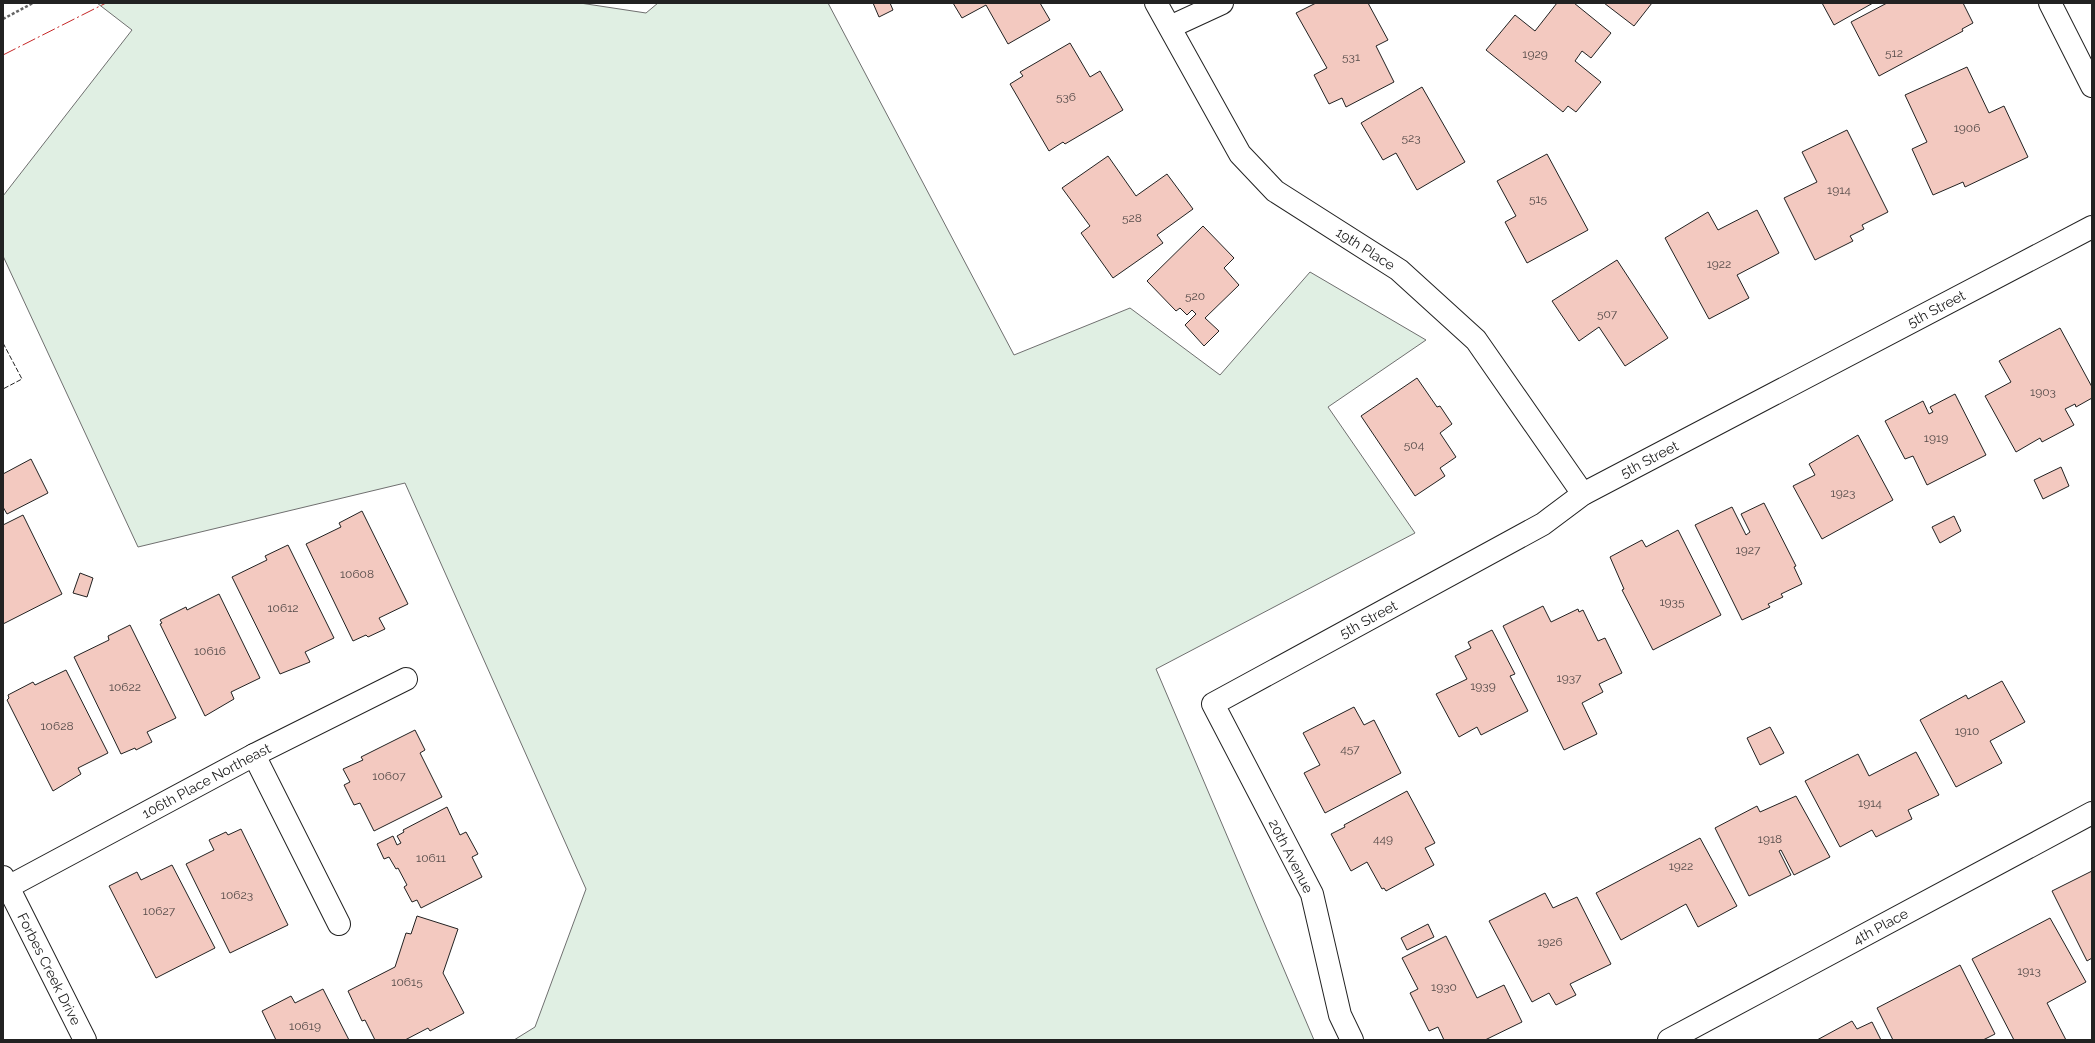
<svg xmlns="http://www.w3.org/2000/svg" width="2095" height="1043" font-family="Raleway,sans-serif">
  <rect width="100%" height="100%" fill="#fff"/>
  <path fill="#e0efe3" stroke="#6f6f6f" d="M97 3H580L646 13 658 3H828L1014 355 1130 308 1220 375 1310 272 1426 340 1328 407 1415 533 1156 669 1314 1040H514L535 1027 586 889 405 483 138 547 3 256V196L132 30Z"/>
  <path fill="#f3c9c0" stroke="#222" d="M873 3H890L893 10 879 17Z
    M953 3H1040L1050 20 1008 44 986 5 962 18Z
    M1316 3H1368L1388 40 1376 46 1394 82 1346 107 1342 98 1329 104 1314 75 1327 68 1296 13Z
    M1557 3H1574L1611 33 1591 58 1582 51 1575 61 1601 82 1576 112 1568 106 1563 112 1486 50 1515 15 1535 31Z
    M1604 3H1652L1634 26Z
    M1822 3H1873L1834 25Z
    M1887 3H1963L1973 23 1962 29 1963 31 1879 76 1851 22Z
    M1070 43 1090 77 1100 71 1123 110 1065 144 1063 142 1049 151 1010 84 1023 76 1020 72Z
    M1967 67 1989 113 2004 106 2028 157 1965 187 1963 182 1933 195 1912 149 1927 142 1905 95Z
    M1422 87 1465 162 1417 190 1396 153 1383 160 1361 123Z
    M1847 130 1888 212 1862 225 1864 229 1850 236 1853 241 1815 260 1784 198 1817 182 1802 152Z
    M1547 154 1588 230 1527 263 1505 222 1516 216 1497 181Z
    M1108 156 1136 196 1167 174 1193 209 1157 235 1163 243 1113 278 1081 233 1090 226 1062 188Z
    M1757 210 1779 253 1737 275 1749 298 1709 319 1665 238 1708 212 1718 230Z
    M1203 226 1234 258 1224 268 1239 285 1205 318 1219 331 1204 346 1185 325 1196 314 1192 310 1187 315 1180 308 1176 311 1147 281Z
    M1617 260 1668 338 1625 366 1599 327 1579 341 1552 301Z
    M2060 328 2092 387V398L2076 407 2075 404 2065 409 2074 425 2042 442 2040 438 2016 452 1985 396 2011 382 1999 361Z
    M1417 378 1437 407 1440 406 1452 424 1440 433 1456 457 1440 468 1445 476 1415 496 1361 416Z
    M1955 394 1986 455 1927 485 1913 456 1905 459 1885 421 1923 401 1929 414 1933 412 1930 407Z
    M1858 435 1893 500 1822 539 1793 486 1815 475 1809 464Z
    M31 459 48 493 7 514 3 507V474Z
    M2061 467 2069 486 2043 499 2034 480Z
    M1764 503 1796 566 1794 567 1802 584 1781 594 1783 597 1768 604 1770 607 1742 620 1695 525 1732 507 1746 535 1750 532 1741 514Z
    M362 511 408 604 379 618 385 629 368 637 366 635 353 641 306 544 341 527 339 523Z
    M23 515 62 594 3 624V525Z
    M1954 516 1961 531 1940 543 1932 527Z
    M1678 530 1721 615 1653 650 1622 590 1624 589 1610 557 1642 540 1646 547Z
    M288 545 334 638 305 652 310 662 280 674 232 577 267 560 265 556Z
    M80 573 93 578 87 597 73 593Z
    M219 594 260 678 231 692 234 699 205 716 160 624 162 623 160 620 186 607 187 610Z
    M1543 606 1551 622 1578 609 1579 612 1583 610 1598 641 1605 638 1622 673 1599 684 1603 692 1582 703 1597 734 1564 750 1503 626Z
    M130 625 176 718 147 732 152 742 136 750 135 748 121 754 74 657 109 640 108 636Z
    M1492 630 1515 674 1510 676 1528 711 1481 735 1477 727 1459 737 1436 694 1467 679 1455 656 1471 648 1468 642Z
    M66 670 108 753 78 768 81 774 53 791 7 700 9 698 8 695 33 682 35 685Z
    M2002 681 2025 722 1990 741 2002 763 1956 787 1920 720 1966 695 1968 699Z
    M1354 707 1364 725 1374 720 1401 773 1325 813 1304 773 1320 765 1303 733Z
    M1770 727 1784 753 1760 765 1747 738Z
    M415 730 425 750 420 753 442 797 374 831 360 803 354 805 344 785 350 782 343 769 363 760 361 757Z
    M1916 752 1939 795 1908 810 1912 819 1876 837 1872 830 1840 847 1805 781 1858 754 1869 776Z
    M1407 791 1435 843 1425 848 1434 865 1386 891 1384 888 1382 889 1367 862 1351 871 1331 834 1345 827 1344 825Z
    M1796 796 1830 857 1794 875 1781 850 1779 851 1791 875 1749 896 1715 828 1757 806 1760 812Z
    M447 807 460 835 466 832 478 854 472 857 482 877 421 908 417 900 412 902 404 887 407 885 398 868 396 869 389 857 384 859 377 844 393 836 397 845 401 843 397 836 404 832 403 830Z
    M241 829 288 925 230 953 186 864 214 850 209 840 226 832 228 835Z
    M1700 838 1737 906 1698 927 1686 904 1621 940 1596 893Z
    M172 865 215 948 156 978 109 886 137 872 141 880Z
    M2092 871V958L2087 961 2052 891Z
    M1545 893 1553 908 1577 897 1611 964 1570 984 1576 995 1556 1005 1549 993 1532 1002 1489 921Z
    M417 916 458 929 443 973 464 1013 430 1031 428 1028 405 1040H375L365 1020 362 1021 348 991 395 967 406 933 411 934Z
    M2050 918 2086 982 2047 1003 2066 1040H2014L1972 959Z
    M1428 924 1434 937 1407 950 1401 938Z
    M1446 936 1477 998 1504 985 1522 1022 1485 1040H1444L1438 1027 1429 1031 1410 993 1418 989 1402 958Z
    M1960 965 1995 1034 1983 1040H1893L1877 1008Z
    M323 989 349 1040H276L262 1011 291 996 295 1003Z
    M1852 1021 1857 1029 1872 1022 1881 1040H1817Z"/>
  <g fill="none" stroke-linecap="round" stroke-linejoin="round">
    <g stroke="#222" stroke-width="24">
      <g id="minor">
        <path id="s1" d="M1156 3 1240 154 1275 191 1399 270 1476 340 1583 494"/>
        <path d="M2050 3 2092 86"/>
        <path d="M1170 27 1222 3"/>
        <path d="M254 755 339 924"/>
        <path id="s2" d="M3 877 85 1040"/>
        <path id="s3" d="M8 887 254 755 406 679"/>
        <path id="s4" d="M1352 1040 1340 1015 1312 894 1213 704 1543 524 1583 494 2092 227"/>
        <path id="s5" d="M1669 1040 2092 813"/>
      </g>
    </g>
    <path stroke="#646464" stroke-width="2.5" stroke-dasharray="3 2" stroke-linecap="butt" d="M3 19 33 3"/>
    <use href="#minor" stroke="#fff" stroke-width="22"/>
    <path stroke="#222" stroke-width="1" stroke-dasharray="5 2" stroke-linecap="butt" d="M3 343 22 379 3 389"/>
    <path stroke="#c62828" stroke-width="1" stroke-dasharray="14 3 2 3" stroke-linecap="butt" d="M3 55 106 3"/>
  </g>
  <g text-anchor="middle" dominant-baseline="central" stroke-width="3" stroke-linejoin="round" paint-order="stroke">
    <g font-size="12" fill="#564c4a">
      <text x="1894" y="53">512</text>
      <text x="1535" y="54">1929</text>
      <text x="1351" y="57">531</text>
      <text x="1066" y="97">536</text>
      <text x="1967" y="128">1906</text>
      <text x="1411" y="138">523</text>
      <text x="1839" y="190">1914</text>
      <text x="1538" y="199">515</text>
      <text x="1132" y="218">528</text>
      <text x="1719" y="264">1922</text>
      <text x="1195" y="296">520</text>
      <text x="1607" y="314">507</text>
      <text x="2043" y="392">1903</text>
      <text x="1936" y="438">1919</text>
      <text x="1414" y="445">504</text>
      <text x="1843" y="493">1923</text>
      <text x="1748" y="550">1927</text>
      <text x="357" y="574">10608</text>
      <text x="1672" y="602">1935</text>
      <text x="283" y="608">10612</text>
      <text x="210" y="651">10616</text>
      <text x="1569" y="678">1937</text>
      <text x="1483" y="686">1939</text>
      <text x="125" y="687">10622</text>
      <text x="57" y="726">10628</text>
      <text x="1967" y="731">1910</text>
      <text x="1350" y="749">457</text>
      <text x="389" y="776">10607</text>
      <text x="1870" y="803">1914</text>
      <text x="1383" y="839">449</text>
      <text x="1770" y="839">1918</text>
      <text x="431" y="858">10611</text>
      <text x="1681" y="866">1922</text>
      <text x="237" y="895">10623</text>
      <text x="159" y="911">10627</text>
      <text x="1550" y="942">1926</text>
      <text x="2029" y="971">1913</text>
      <text x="407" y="982">10615</text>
      <text x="1444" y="987">1930</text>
      <text x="305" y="1026">10619</text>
    </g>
    <g font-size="14" fill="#222" stroke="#fff">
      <text stroke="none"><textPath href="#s1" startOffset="331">19th Place</textPath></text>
      <text stroke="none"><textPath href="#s4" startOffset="1191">5th Street</textPath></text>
      <text stroke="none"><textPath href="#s4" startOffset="867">5th Street</textPath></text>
      <text stroke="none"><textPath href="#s4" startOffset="543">5th Street</textPath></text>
      <text stroke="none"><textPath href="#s3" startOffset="225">106th Place Northeast</textPath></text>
      <text transform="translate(1291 856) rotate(63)">20th Avenue</text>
      <text stroke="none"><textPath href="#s5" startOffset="240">4th Place</textPath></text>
      <text stroke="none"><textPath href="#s2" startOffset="103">Forbes Creek Drive</textPath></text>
    </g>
  </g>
  <rect width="2095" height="1043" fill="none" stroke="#222222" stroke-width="8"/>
</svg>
